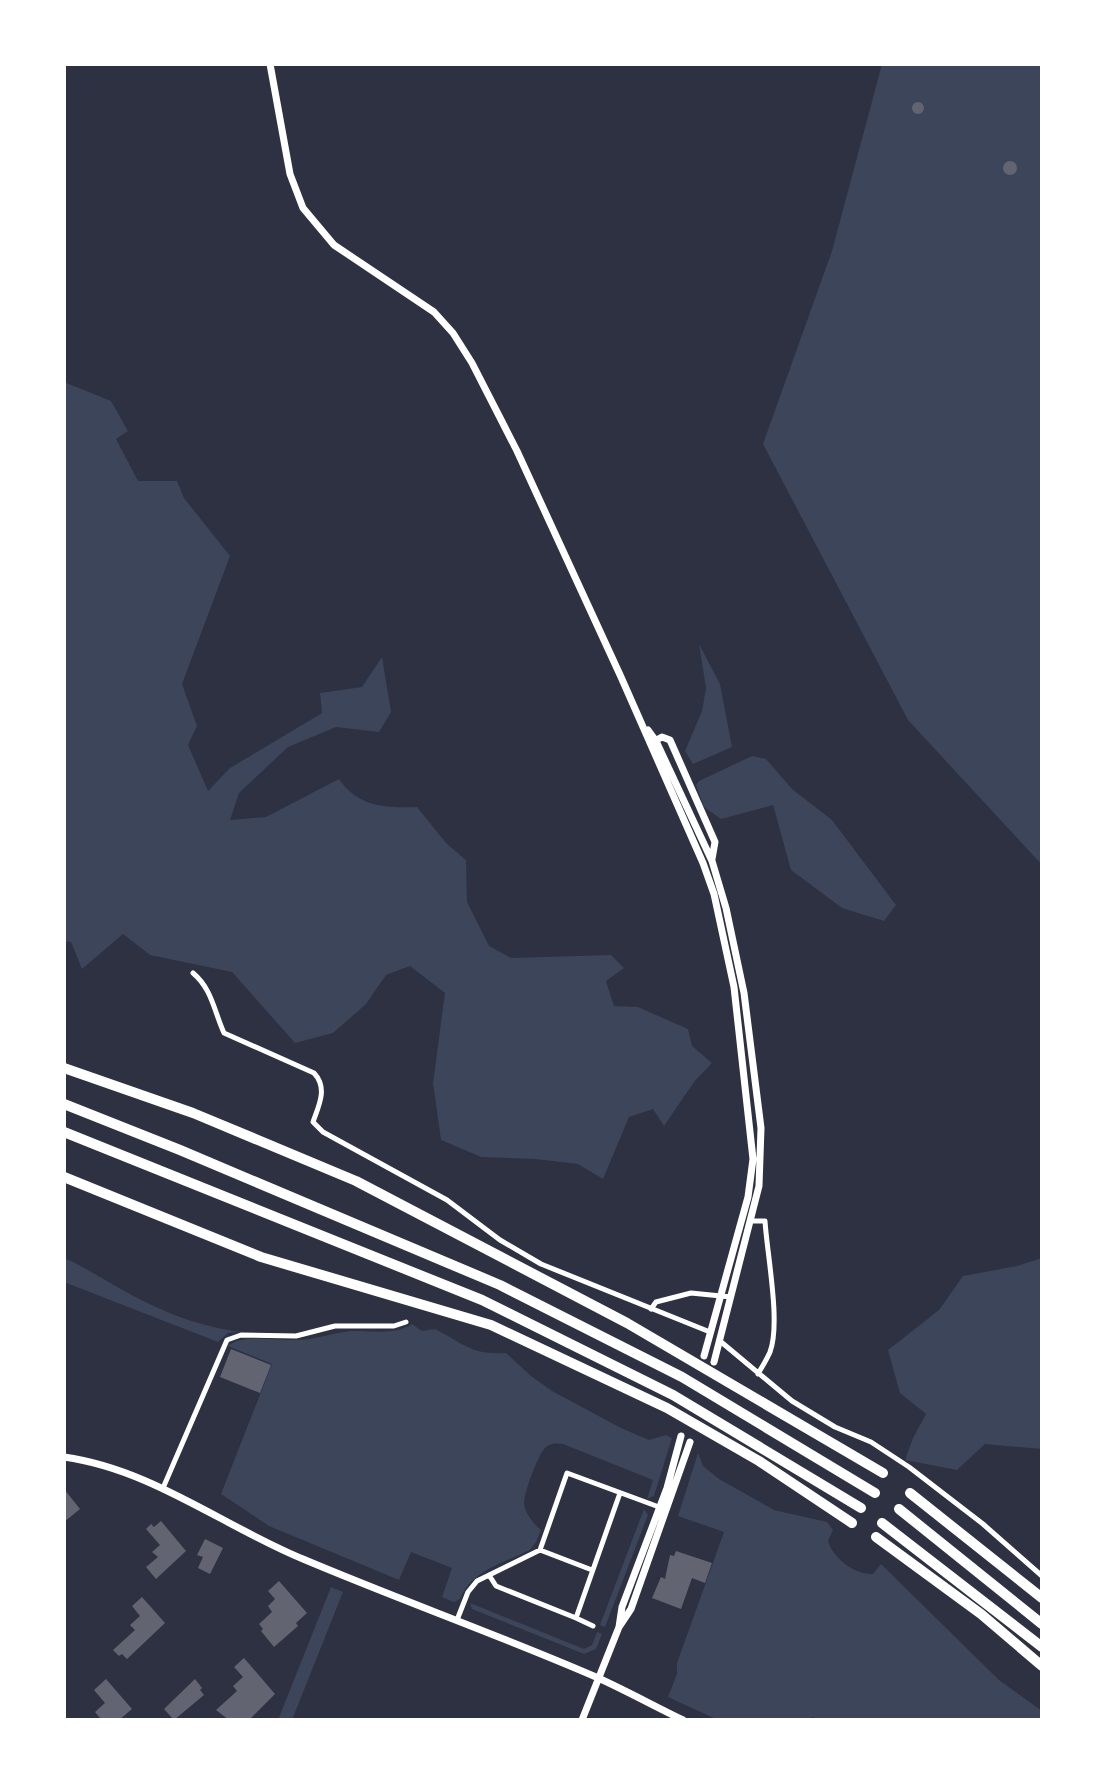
<svg xmlns="http://www.w3.org/2000/svg" width="1106" height="1784" font-family="Figtree,sans-serif">
  <rect width="100%" height="100%" fill="#2d3142"/>
  <path fill="#3c4559" d="M882 64H1042V865L908 720 763 444 832 251Z
    M64 382 111 401 128 431 116 439 138 481H177L184 498 230 556 182 684 197 726 188 745 208 791 230 768 322 713 320 693 362 687 382 657 391 712 379 732 336 727 288 747 239 793 230 820 266 817 339 779C358 807 385 808 417 807L446 843 466 860 467 902 489 946 511 958 611 955 624 968 606 981 614 1006 638 1007 688 1029 692 1046 712 1063 694 1082 664 1126 653 1109 629 1117 603 1179 578 1164 535 1159 481 1157 441 1140 433 1083 445 993 410 966 386 975 366 1004 333 1033 295 1043 232 972 150 955 123 934 82 969 71 942 64 941Z
    M699 644 720 684 732 747 693 764 685 751 702 711 706 688Z
    M752 756 766 759 792 789 832 820 896 905 884 921 842 908 791 870 773 805 721 819 704 807 696 785 699 781Z
    M64 1258C83 1266 101 1278 119 1288 158 1310 198 1327 242 1332L228 1333 218 1342 64 1282Z
    M1042 1258V1449L985 1444 957 1470 905 1460 913 1438 926 1414 900 1393 888 1350 939 1310 963 1276 1017 1266Z
    M412 1324 422 1331 435 1329C464 1344 472 1355 506 1353L531 1376 552 1391 621 1428 649 1440 666 1435 672 1438 654 1496 647 1499 653 1480 563 1444C556 1443 550 1443 545 1448 538 1455 524 1493 524 1503 525 1513 534 1525 541 1530L536 1542 530 1550C503 1563 471 1571 460 1599L454 1602 442 1597 452 1568 411 1552 399 1580 269 1526 221 1494 272 1364 228 1346C243 1333 276 1341 295 1340 314 1340 332 1333 351 1331 372 1330 394 1336 412 1324Z
    M698 1453 703 1466 719 1479 774 1510 827 1522 833 1530 828 1541C833 1558 855 1575 873 1574L881 1564 999 1680 1042 1711V1720H821L812 1717 811 1720H718L668 1697 677 1674V1663L724 1532 678 1516Z
    M644 1509 648 1515 605 1627 600 1625Z
    M331 1587 343 1592 292 1720H278Z
    M470 1603 584 1649 592 1645 597 1632 602 1634 596 1649 584 1654 472 1609Z"/>
  <path fill="#626471" d="M912 108a6 6 0 1 1 12 0a6 6 0 1 1-12 0Z
    M1003 168a7 7 0 1 1 14 0a7 7 0 1 1-14 0Z
    M231 1349 271 1365 260 1393 220 1377Z
    M64 1489 80 1509 64 1522Z
    M161 1521 186 1551 156 1579 146 1567 158 1557 152 1552 160 1545 146 1529 151 1524 154 1527Z
    M205 1539 223 1548 210 1574 198 1568 203 1557 197 1555Z
    M676 1551 712 1563 705 1583 692 1578 681 1609 652 1598 661 1577 665 1579 670 1555 674 1556Z
    M279 1581 307 1613 296 1623 298 1626 274 1647 261 1631 263 1629 259 1624 272 1612 268 1606 275 1599 268 1591Z
    M142 1597 165 1623 127 1659 122 1654 119 1656 113 1650 135 1630 130 1625 140 1616 132 1606Z
    M244 1658 275 1694 249 1720H229L216 1710 237 1691 233 1686 243 1677 234 1667Z
    M106 1679 132 1709 119 1720H97L100 1718 95 1712 105 1703 94 1690Z
    M195 1679 202 1688 200 1690 204 1695 174 1720 164 1709Z"/>
  <g fill="none" stroke-linecap="round" stroke-linejoin="round">
    <path stroke="#fff" stroke-width="5" d="M193 973C212 989 214 1011 224 1033L314 1073C328 1088 319 1105 313 1122L323 1132 447 1200 500 1240 541 1264 710 1332
      M750 1221H765C767 1254 781 1323 770 1352 767 1359 762 1367 758 1374
      M651 1309 656 1302 691 1293 731 1297
      M720 1341 792 1401 835 1427 871 1442 909 1467 983 1524 1042 1576
      M163 1488 227 1340 241 1335 296 1336 335 1326H394L406 1322
      M540 1550 592 1570
      M489 1575 496 1586 576 1618 620 1493
      M576 1618 593 1626
      M457 1620 468 1592 477 1581 540 1550 567 1473 659 1507"/>
    <path stroke="#fff" stroke-width="7" d="M270 64 290 174 303 208 334 245 434 312 453 333 472 363 517 451 621 677 703 863 714 894 734 987 753 1159 748 1197 704 1356
      M648 730 656 741 712 861 726 908 744 993 761 1128 759 1186 714 1362
      M653 742 662 737 670 740 715 842 712 859
      M681 1436 667 1488 622 1607 619 1627 631 1609 690 1442
      M64 1457C151 1469 223 1526 303 1559 400 1600 499 1635 596 1677 625 1690 654 1706 683 1720
      M582 1720 619 1627"/>
    <path stroke="#fff" stroke-width="10" d="M64 1068 193 1113 356 1181 627 1323 883 1473
      M64 1104 180 1150 500 1285 682 1377 875 1493
      M64 1132 482 1300 673 1395 861 1508
      M64 1177 261 1257 491 1325 667 1408 759 1461 852 1523
      M910 1493 1042 1598
      M899 1509 1042 1624
      M882 1523 1042 1647
      M876 1537 981 1614 1042 1666"/>
  </g>
  <rect width="1106" height="1784" fill="none" stroke="#ffffff" stroke-width="132"/>
</svg>
